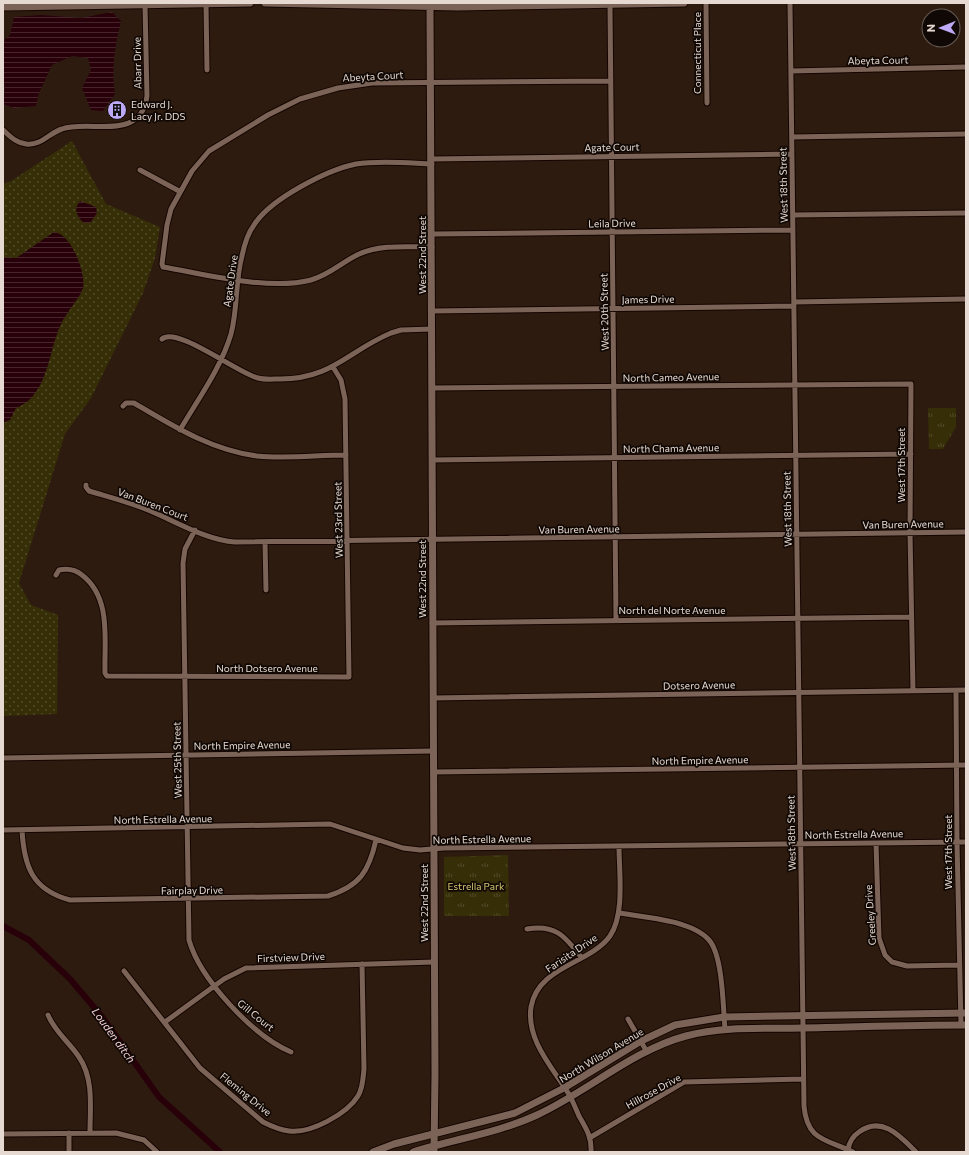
<svg xmlns="http://www.w3.org/2000/svg" width="969" height="1155" font-family="Commissioner,sans-serif">
  <defs>
    <pattern id="grass-dots" width="8" height="8" patternUnits="userSpaceOnUse"><rect width="8" height="8" fill="#352e07"/><path d="M2 2h.1M6 6h.1" fill="none" stroke="#524c2a" stroke-width="1.8" stroke-linecap="round"/></pattern>
    <pattern id="park-tufts" width="24" height="20" patternUnits="userSpaceOnUse"><rect width="24" height="20" fill="#352e07"/><path d="M3 7l-1-3M5 7V3M7 7l1-3M15 17l-1-3M17 17v-4M19 17l1-3" fill="none" stroke="#524c2a"/></pattern>
    <pattern id="water-rules" width="6" height="5" patternUnits="userSpaceOnUse"><rect width="6" height="5" fill="#28000a"/><path d="M0 2.5h6" fill="none" stroke="#47252d"/></pattern>
  </defs>
  <rect width="100%" height="100%" fill="#2e1b0f"/>
  <path fill="url(#grass-dots)" d="M72 141 106 204 160 227 155 258 143 293 91 398 65 434 19 583 31 605 58 615 57 714 3 716V184L11 181Z"/>
  <path fill="url(#park-tufts)" d="M928 408H956V427L943 449H929Z
    M508 855 509 916H444V857Z"/>
  <path fill="url(#water-rules)" d="M112 12 121 21C115 46 111 69 115 94L103 111 91 110 82 88 91 70 88 58 72 56 52 65 39 93 36 106 14 108 3 104 5 87 3 83V50L5 39 10 35 14 17 41 15 81 18Z
    M80 201 96 207 97 213 90 223H84C77 217 73 209 80 201Z
    M54 232C71 233 86 273 83 288 82 294 66 314 62 322 48 349 49 396 16 408L10 420 3 423V257L16 258Z"/>
  <g fill="none" stroke-linecap="round" stroke-linejoin="round">
    <path stroke="#28000a" stroke-width="6" d="M3 926 29 940 70 979 103 1018 159 1097 220 1152"/>
    <g stroke="#150500" stroke-width="7">
      <path id="street" d="M206 3 207 70
        M706 3 707 103
        M790 3 804 1106C807 1141 826 1139 853 1152
        M610 5 616 619
        M791 71 966 67
        M3 130C10 136 16 143 26 144 41 146 49 133 62 129 89 119 141 143 147 96L145 5
        M792 137 966 134
        M432 159 792 154
        M140 170 179 191
        M793 215 966 213
        M432 234 793 230
        M432 247C407 247 380 244 357 255 341 263 329 275 311 280 269 291 205 274 163 267L162 264 167 225 171 209 192 171 209 151 268 115 300 99 338 88 372 83 611 81
        M794 302 966 299
        M432 311 794 306
        M162 339C177 326 239 374 258 378 265 380 273 379 280 379 332 379 348 351 391 333L401 330 432 329
        M432 388 911 384 910 532 913 691
        M123 406 126 403H134C173 426 211 450 257 456 287 459 317 455 346 455
        M180 430C198 399 221 368 231 334 238 308 235 281 242 256 244 246 248 233 254 225 270 199 327 170 356 164 380 160 408 163 432 164
        M432 460 911 454
        M86 485V487L89 491C109 497 129 502 148 510 175 521 206 540 235 542L966 532
        M195 530 185 549 183 563 189 940C200 979 253 1036 291 1052
        M265 542 266 590
        M56 575 59 570C68 568 76 570 82 575 112 598 104 641 105 673L107 676 349 677 345 399 341 380 333 367
        M432 623 911 617
        M956 691 957 842 961 1025
        M433 698 966 690
        M3 758 433 751
        M433 772 966 765
        M3 830 330 824 403 848 420 850 444 848 966 842
        M22 830C24 866 32 890 70 900L328 896C360 886 369 871 376 840
        M876 843 879 938 885 955 892 962 907 966 959 965
        M619 913C644 917 691 920 709 940 723 956 723 1007 725 1029
        M527 929C555 924 565 936 581 957
        M124 971 200 1068 263 1122C271 1126 280 1130 289 1131 310 1134 347 1114 358 1096 363 1088 363 1078 364 1069L362 964
        M48 1015C55 1032 69 1042 79 1057 94 1079 90 1107 90 1132
        M628 1019 647 1052
        M165 1022 224 979 246 968 434 962
        M69 1133V1152
        M3 1134 116 1133 144 1140 157 1152
        M591 1137 684 1082 803 1079
        M848 1150C849 1143 853 1136 859 1132 882 1115 901 1137 916 1152
        M591 1152C592 1137 586 1128 579 1116 576 1109 573 1102 570 1096 554 1069 526 1041 531 1007 538 966 590 964 610 936 625 914 619 872 619 846"/>
    </g>
    <g stroke="#150500" stroke-width="9">
      <path id="secondary" d="M265 3 458 7 684 3
        M430 6 435 1074 434 1152
        M3 7 250 3
        M373 1152 394 1144 515 1113 564 1088 641 1041 675 1025 724 1017 966 1013
        M413 1152C454 1139 498 1133 537 1115 587 1092 633 1050 686 1036 724 1026 764 1029 803 1028 857 1027 912 1025 966 1025"/>
    </g>
    <use href="#street" stroke="#7b6457" stroke-width="5"/>
    <use href="#secondary" stroke="#7b6457" stroke-width="7"/>
  </g>
  <defs>
    <g id="building-disc" transform="scale(1)"><circle r="9.5" fill="#bda9f5" stroke="#100804"/><path d="M-4-6H4V6H1V3H-1V6H-4ZM-2.5-4.3h1.7v1.8h-1.7ZM.8-4.3h1.7v1.8H.8ZM-2.5-1h1.7V.8h-1.7ZM.8-1h1.7V.8H.8Z" fill="#111"/></g>
  </defs>
  <g fill-rule="evenodd">
    <use href="#building-disc" x="117" y="110"/>
  </g>
  <g text-anchor="middle" dominant-baseline="central" stroke-width="3.5" stroke-linejoin="round" paint-order="stroke">
    <g font-size="10" fill="#e6d9d1" stroke="#100804">
      <text transform="translate(697 53) rotate(-90)">Connecticut Place</text>
      <text transform="translate(878 60) rotate(-1)">Abeyta Court</text>
      <text transform="translate(137 63) rotate(-91)">Abarr Drive</text>
      <text transform="translate(373 76) rotate(-3)">Abeyta Court</text>
      <text transform="translate(612 147) rotate(-1)">Agate Court</text>
      <text transform="translate(783 185) rotate(-91)">West 18th Street</text>
      <text transform="translate(612 223) rotate(-1)">Leila Drive</text>
      <text transform="translate(422 255) rotate(-90)">West 22nd Street</text>
      <text transform="translate(230 281) rotate(-82)">Agate Drive</text>
      <text transform="translate(648 299) rotate(-1)">James Drive</text>
      <text transform="translate(604 312) rotate(-91)">West 20th Street</text>
      <text transform="translate(671 377) rotate(-1)">North Cameo Avenue</text>
      <text transform="translate(671 448) rotate(-1)">North Chama Avenue</text>
      <text transform="translate(901 465) rotate(-90)">West 17th Street</text>
      <text transform="translate(153 504) rotate(21)">Van Buren Court</text>
      <text transform="translate(787 509) rotate(-91)">West 18th Street</text>
      <text transform="translate(338 520) rotate(-91)">West 23rd Street</text>
      <text transform="translate(903 524) rotate(-1)">Van Buren Avenue</text>
      <text transform="translate(579 529) rotate(-1)">Van Buren Avenue</text>
      <text transform="translate(422 579) rotate(-90)">West 22nd Street</text>
      <text x="672" y="610">North del Norte Avenue</text>
      <text x="267" y="668">North Dotsero Avenue</text>
      <text transform="translate(699 685) rotate(-1)">Dotsero Avenue</text>
      <text transform="translate(242 745) rotate(-1)">North Empire Avenue</text>
      <text transform="translate(177 760) rotate(-91)">West 25th Street</text>
      <text transform="translate(700 760) rotate(-1)">North Empire Avenue</text>
      <text transform="translate(163 819) rotate(-1)">North Estrella Avenue</text>
      <text transform="translate(791 833) rotate(-91)">West 18th Street</text>
      <text transform="translate(854 834) rotate(-1)">North Estrella Avenue</text>
      <text transform="translate(482 839) rotate(-1)">North Estrella Avenue</text>
      <text transform="translate(948 852) rotate(-90)">West 17th Street</text>
      <text transform="translate(192 890) rotate(-1)">Fairplay Drive</text>
      <text transform="translate(424 903) rotate(-90)">West 22nd Street</text>
      <text transform="translate(870 915) rotate(-94)">Greeley Drive</text>
      <text transform="translate(571 953) rotate(-34)">Farisita Drive</text>
      <text transform="translate(291 957) rotate(-2)">Firstview Drive</text>
      <text transform="translate(256 1015) rotate(39)">Gill Court</text>
      <text transform="translate(601 1055) rotate(-31)">North Wilson Avenue</text>
      <text transform="translate(653 1091) rotate(-29)">Hillrose Drive</text>
      <text transform="translate(246 1094) rotate(39)">Fleming Drive</text>
    </g>
    <g font-size="10" fill="#e6d9d1" stroke="#100804" text-anchor="start">
      <text x="131" y="104">Edward J.<tspan x="131" dy="12">Lacy Jr. DDS</tspan></text>
    </g>
    <g font-size="10" fill="#d5c671" stroke="#100804">
      <text x="476" y="886">Estrella Park</text>
    </g>
    <g font-size="11" font-style="italic" fill="#fad4db" stroke="#100804">
      <text transform="translate(114 1035) rotate(54)">Louden ditch</text>
    </g>
  </g>
  <rect width="969" height="1155" fill="none" stroke="#e6d9d1" stroke-width="8"/>
  <g transform="translate(941 28) rotate(269)"><circle r="19" fill="#100804" stroke="#665c56"/>
  <path d="M0-3L7 15L0 10L-7 15Z" fill="#bda9f5"/>
  <text y="-6" font-size="11" font-weight="bold" text-anchor="middle" fill="#e6d9d1">N</text>
  </g>
</svg>
